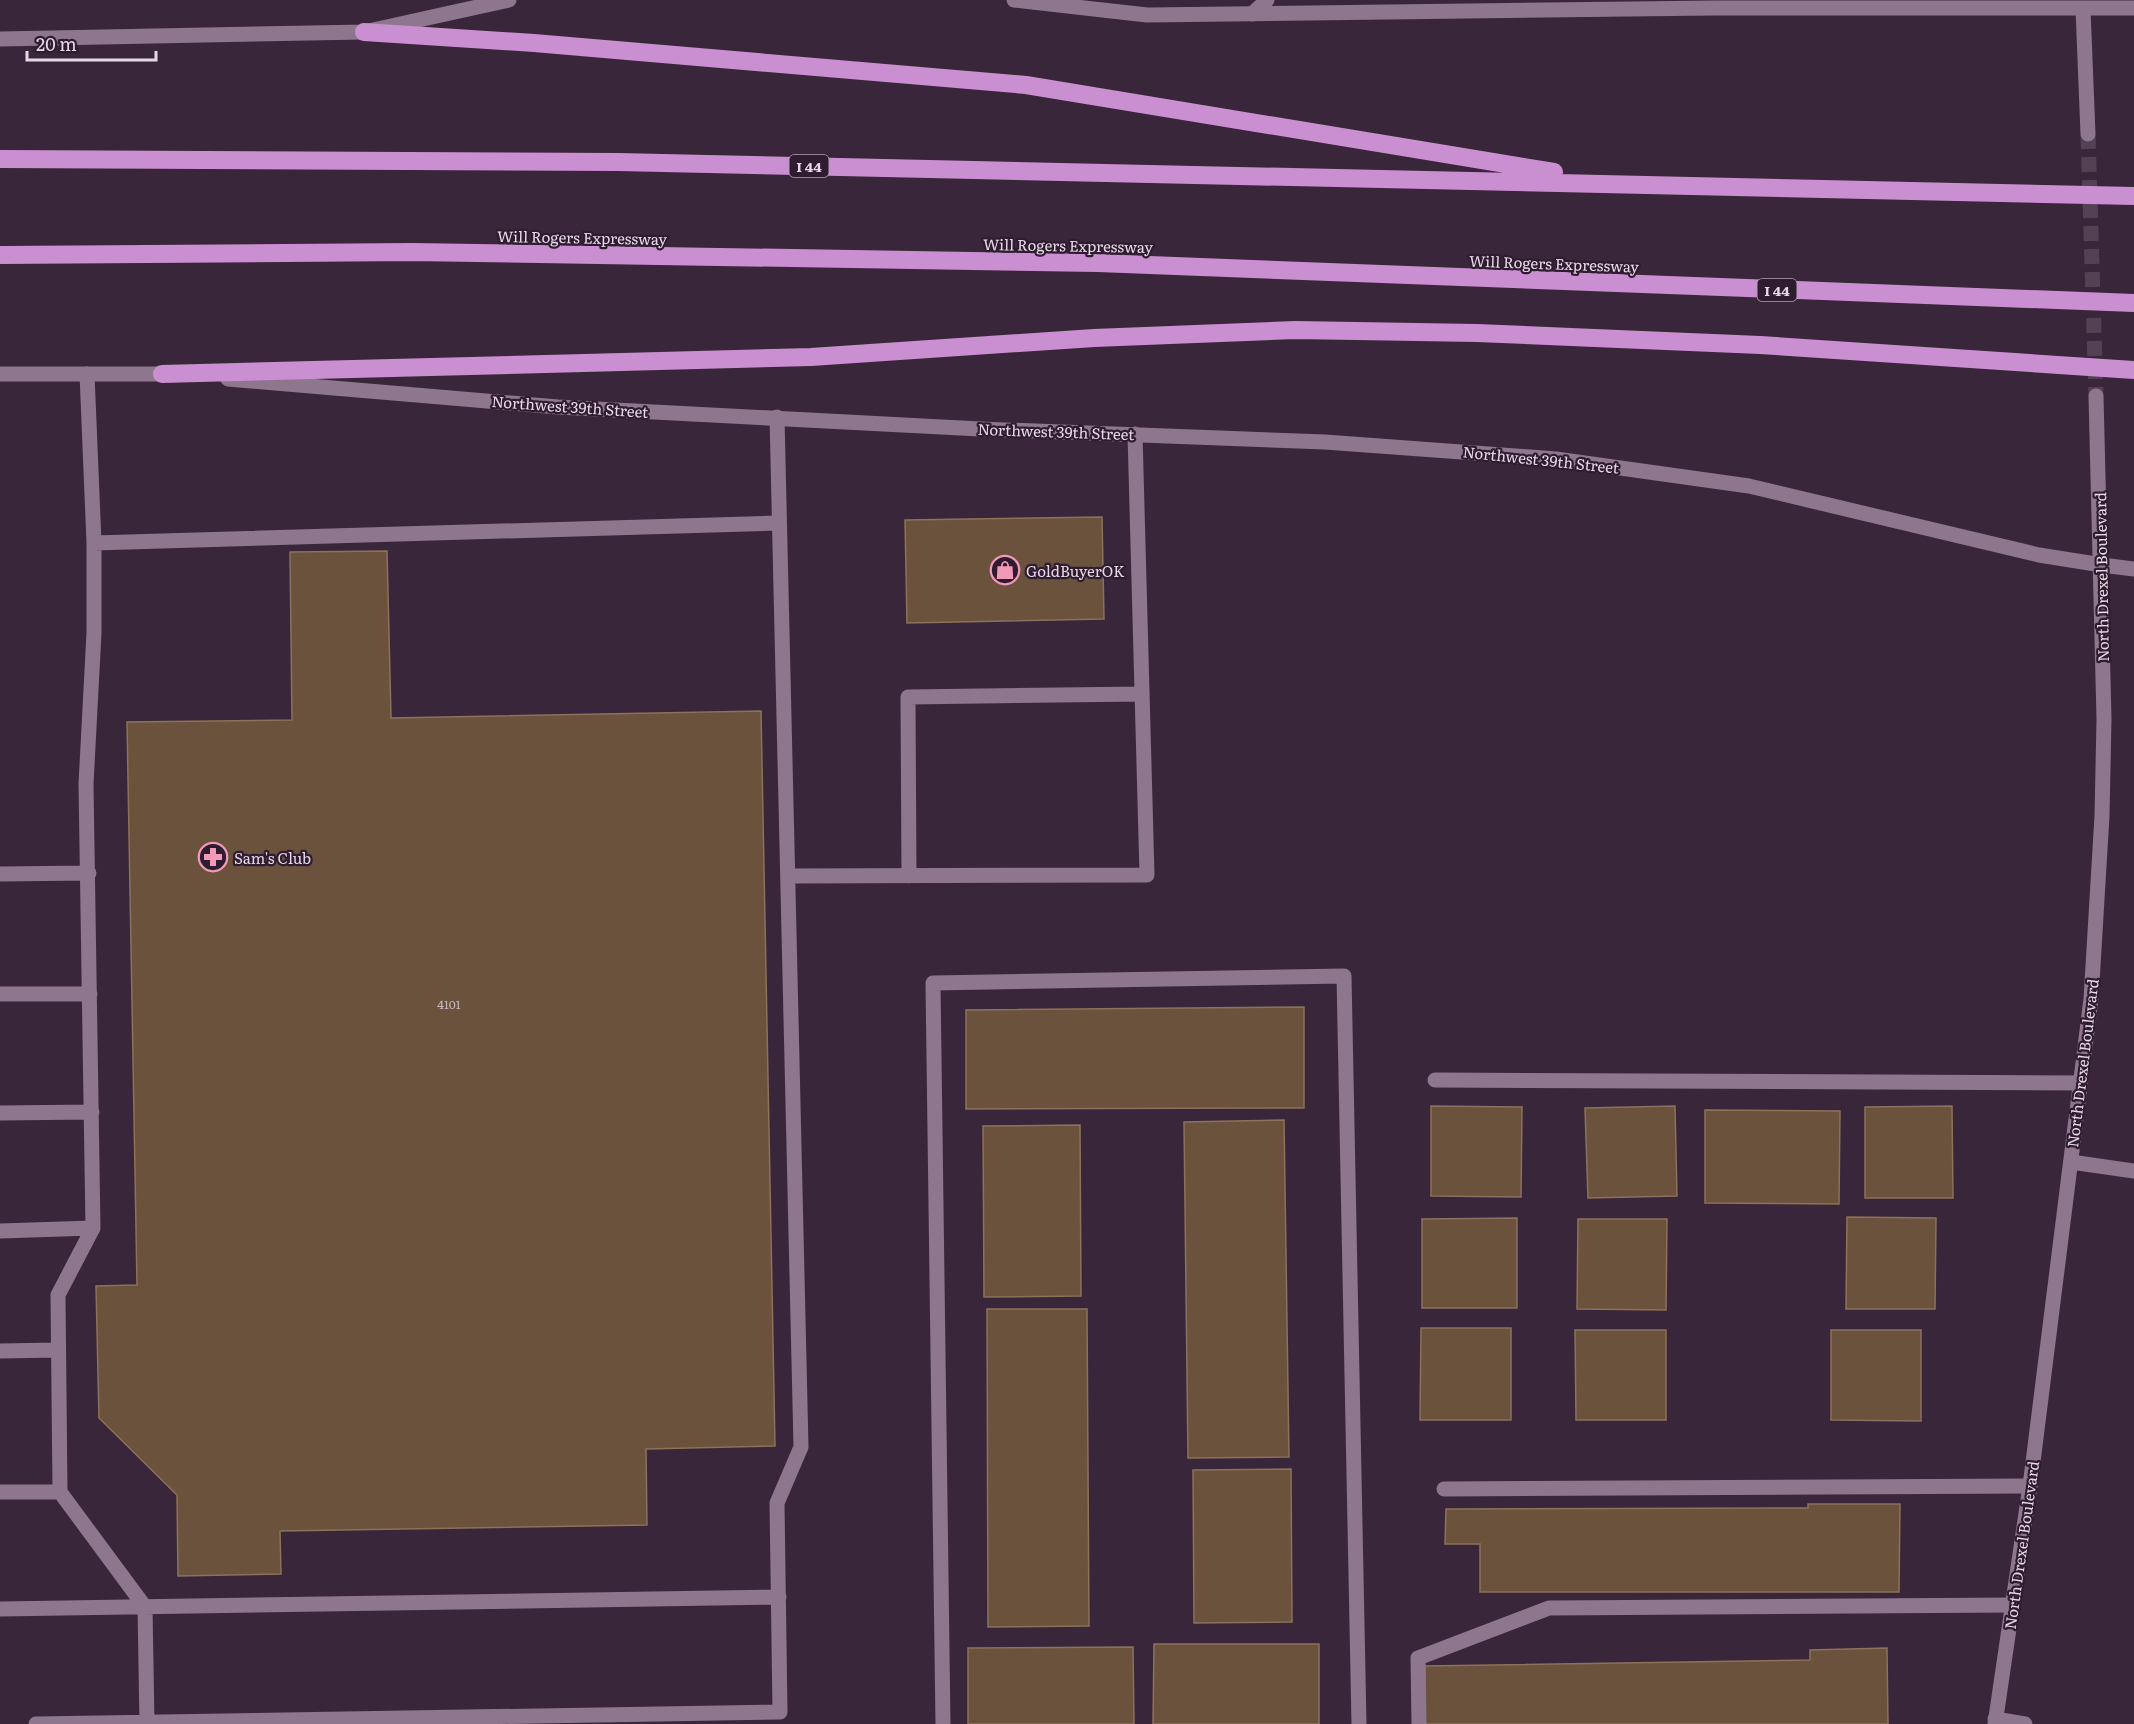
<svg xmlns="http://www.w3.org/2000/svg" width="2134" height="1724" font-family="Literata,serif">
  <rect width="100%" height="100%" fill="#3a263a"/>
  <path fill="#6a523c" stroke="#8b725b" stroke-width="1.5" d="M1102 517 1104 619 907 623 905 520Z
    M387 551 391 718 761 711 775 1446 646 1449 647 1525 280 1531 281 1574 178 1576 177 1495 99 1418 96 1286 137 1285 127 722 292 720 290 552Z
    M1304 1007V1108L966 1109V1010Z
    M1431 1106 1522 1107 1521 1197 1431 1196Z
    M1675 1106 1677 1196 1588 1198 1585 1108Z
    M1952 1106 1953 1198H1865V1107Z
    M1705 1110 1840 1111 1839 1204 1705 1203Z
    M1284 1120 1289 1457 1188 1458 1184 1122Z
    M1080 1125 1081 1296 984 1297 983 1126Z
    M1847 1217 1936 1218 1935 1309H1846Z
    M1517 1218V1308H1422V1219Z
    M1578 1219H1667L1666 1310 1577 1309Z
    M987 1309H1087L1089 1626 988 1627Z
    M1421 1328H1511V1420H1420Z
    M1575 1330H1666V1420H1576Z
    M1831 1330H1921V1421L1831 1420Z
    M1291 1469 1292 1622 1194 1623 1193 1470Z
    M1808 1504H1900L1899 1592H1480V1544H1445L1446 1509 1808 1508Z
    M1154 1644H1319V1724H1153Z
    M1133 1647 1134 1724H968V1648Z
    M1887 1648 1888 1724H1425V1666L1810 1660V1650Z"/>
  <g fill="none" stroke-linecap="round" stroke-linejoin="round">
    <path stroke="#544154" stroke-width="15" stroke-dasharray="15 8" stroke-linecap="butt" d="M2088 134 2096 396"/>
    <path stroke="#8d768e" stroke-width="15" d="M1252 14 1267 0
      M87 374 94 543V633L86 784 93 1228 58 1295 60 1492 145 1607 147 1724
      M94 543 779 523
      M0 874 89 873
      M788 876 1147 875 1135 434
      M909 876 908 697 1142 694
      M0 994H90
      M1435 1080 2080 1083
      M0 1113 92 1112
      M0 1231 93 1228
      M0 1351 58 1350
      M1444 1489 2030 1486
      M0 1492H60
      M0 1609 779 1597
      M36 1724 780 1712 777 1503 801 1447 777 417
      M943 1724 933 983 1344 976 1359 1724
      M1419 1724 1418 1658 1549 1608 2013 1605"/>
    <path stroke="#8d768e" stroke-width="15" d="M2071 1162 2134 1171
      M1995 1719 2025 1724"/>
    <path stroke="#8d768e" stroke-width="15" d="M2083 9 2088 134
      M2102 565 2134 569
      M1995 1724 2030 1486 2091 999 2102 816 2104 719 2096 396"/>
    <path stroke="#8d768e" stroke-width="15" d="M1014 0 1147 15 1714 8H2134
      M0 39 364 32 509 0
      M0 374H171
      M228 379 558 407 980 429 1325 442 1556 459 1749 486 2039 555 2102 565"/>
    <path stroke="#ca8fd0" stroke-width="18" d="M364 32 534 43 1026 85 1554 172
      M0 159 618 162 2134 196
      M0 255 412 252 1098 263 2134 303
      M162 374 811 357 1094 338 1295 330 1477 333 1760 345 2134 370"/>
  </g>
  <defs>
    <g id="shop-ring" transform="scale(1.5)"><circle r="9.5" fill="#2f1c30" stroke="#f09ab7" stroke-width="1.5"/><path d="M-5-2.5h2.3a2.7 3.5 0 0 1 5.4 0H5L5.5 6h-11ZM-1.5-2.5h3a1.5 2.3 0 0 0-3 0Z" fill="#f09ab7"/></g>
    <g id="pharmacy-ring" transform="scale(1.5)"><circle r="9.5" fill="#2f1c30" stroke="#f09ab7" stroke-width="1.5"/><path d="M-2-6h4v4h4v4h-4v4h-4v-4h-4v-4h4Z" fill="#f09ab7"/></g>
  </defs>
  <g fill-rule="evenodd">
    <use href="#shop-ring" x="1005" y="570"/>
    <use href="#pharmacy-ring" x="213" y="857"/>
  </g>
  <g text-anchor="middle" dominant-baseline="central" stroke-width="4.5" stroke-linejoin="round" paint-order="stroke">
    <g font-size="12" fill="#c7b7bc">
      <text x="449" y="1004">4101</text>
    </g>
    <g fill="#2f1c30" stroke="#afa0af" stroke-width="1.5">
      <rect x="789.5" y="155" width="39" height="22" rx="4.5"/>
      <rect x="1757.5" y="279" width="39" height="22" rx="4.5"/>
    </g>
    <g font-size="14" font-weight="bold" fill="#e6d9e6">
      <text x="809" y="166">I 44</text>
      <text x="1777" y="290">I 44</text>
    </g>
    <g font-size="15" fill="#e6d9e6" stroke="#2f1c30">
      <text transform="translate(582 237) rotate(1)">Will Rogers Expressway</text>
      <text transform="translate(1068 245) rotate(1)">Will Rogers Expressway</text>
      <text transform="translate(1554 263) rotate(2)">Will Rogers Expressway</text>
      <text transform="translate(570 406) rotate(4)">Northwest 39th Street</text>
      <text transform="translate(1056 431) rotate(2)">Northwest 39th Street</text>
      <text transform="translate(1541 459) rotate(6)">Northwest 39th Street</text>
      <text transform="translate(2101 577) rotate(-91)">North Drexel Boulevard</text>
      <text transform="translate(2082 1063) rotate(-83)">North Drexel Boulevard</text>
      <text transform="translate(2021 1545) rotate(-82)">North Drexel Boulevard</text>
    </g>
    <g font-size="15" fill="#e6d9e6" stroke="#2f1c30" text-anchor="start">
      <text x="1026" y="570">GoldBuyerOK</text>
      <text x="234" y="857">Sam's Club</text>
    </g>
  </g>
  <path d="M27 51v9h129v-9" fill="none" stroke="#e6d9e6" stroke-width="3"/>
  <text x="36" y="51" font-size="18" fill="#e6d9e6" stroke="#2f1c30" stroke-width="4.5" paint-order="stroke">20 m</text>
</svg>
